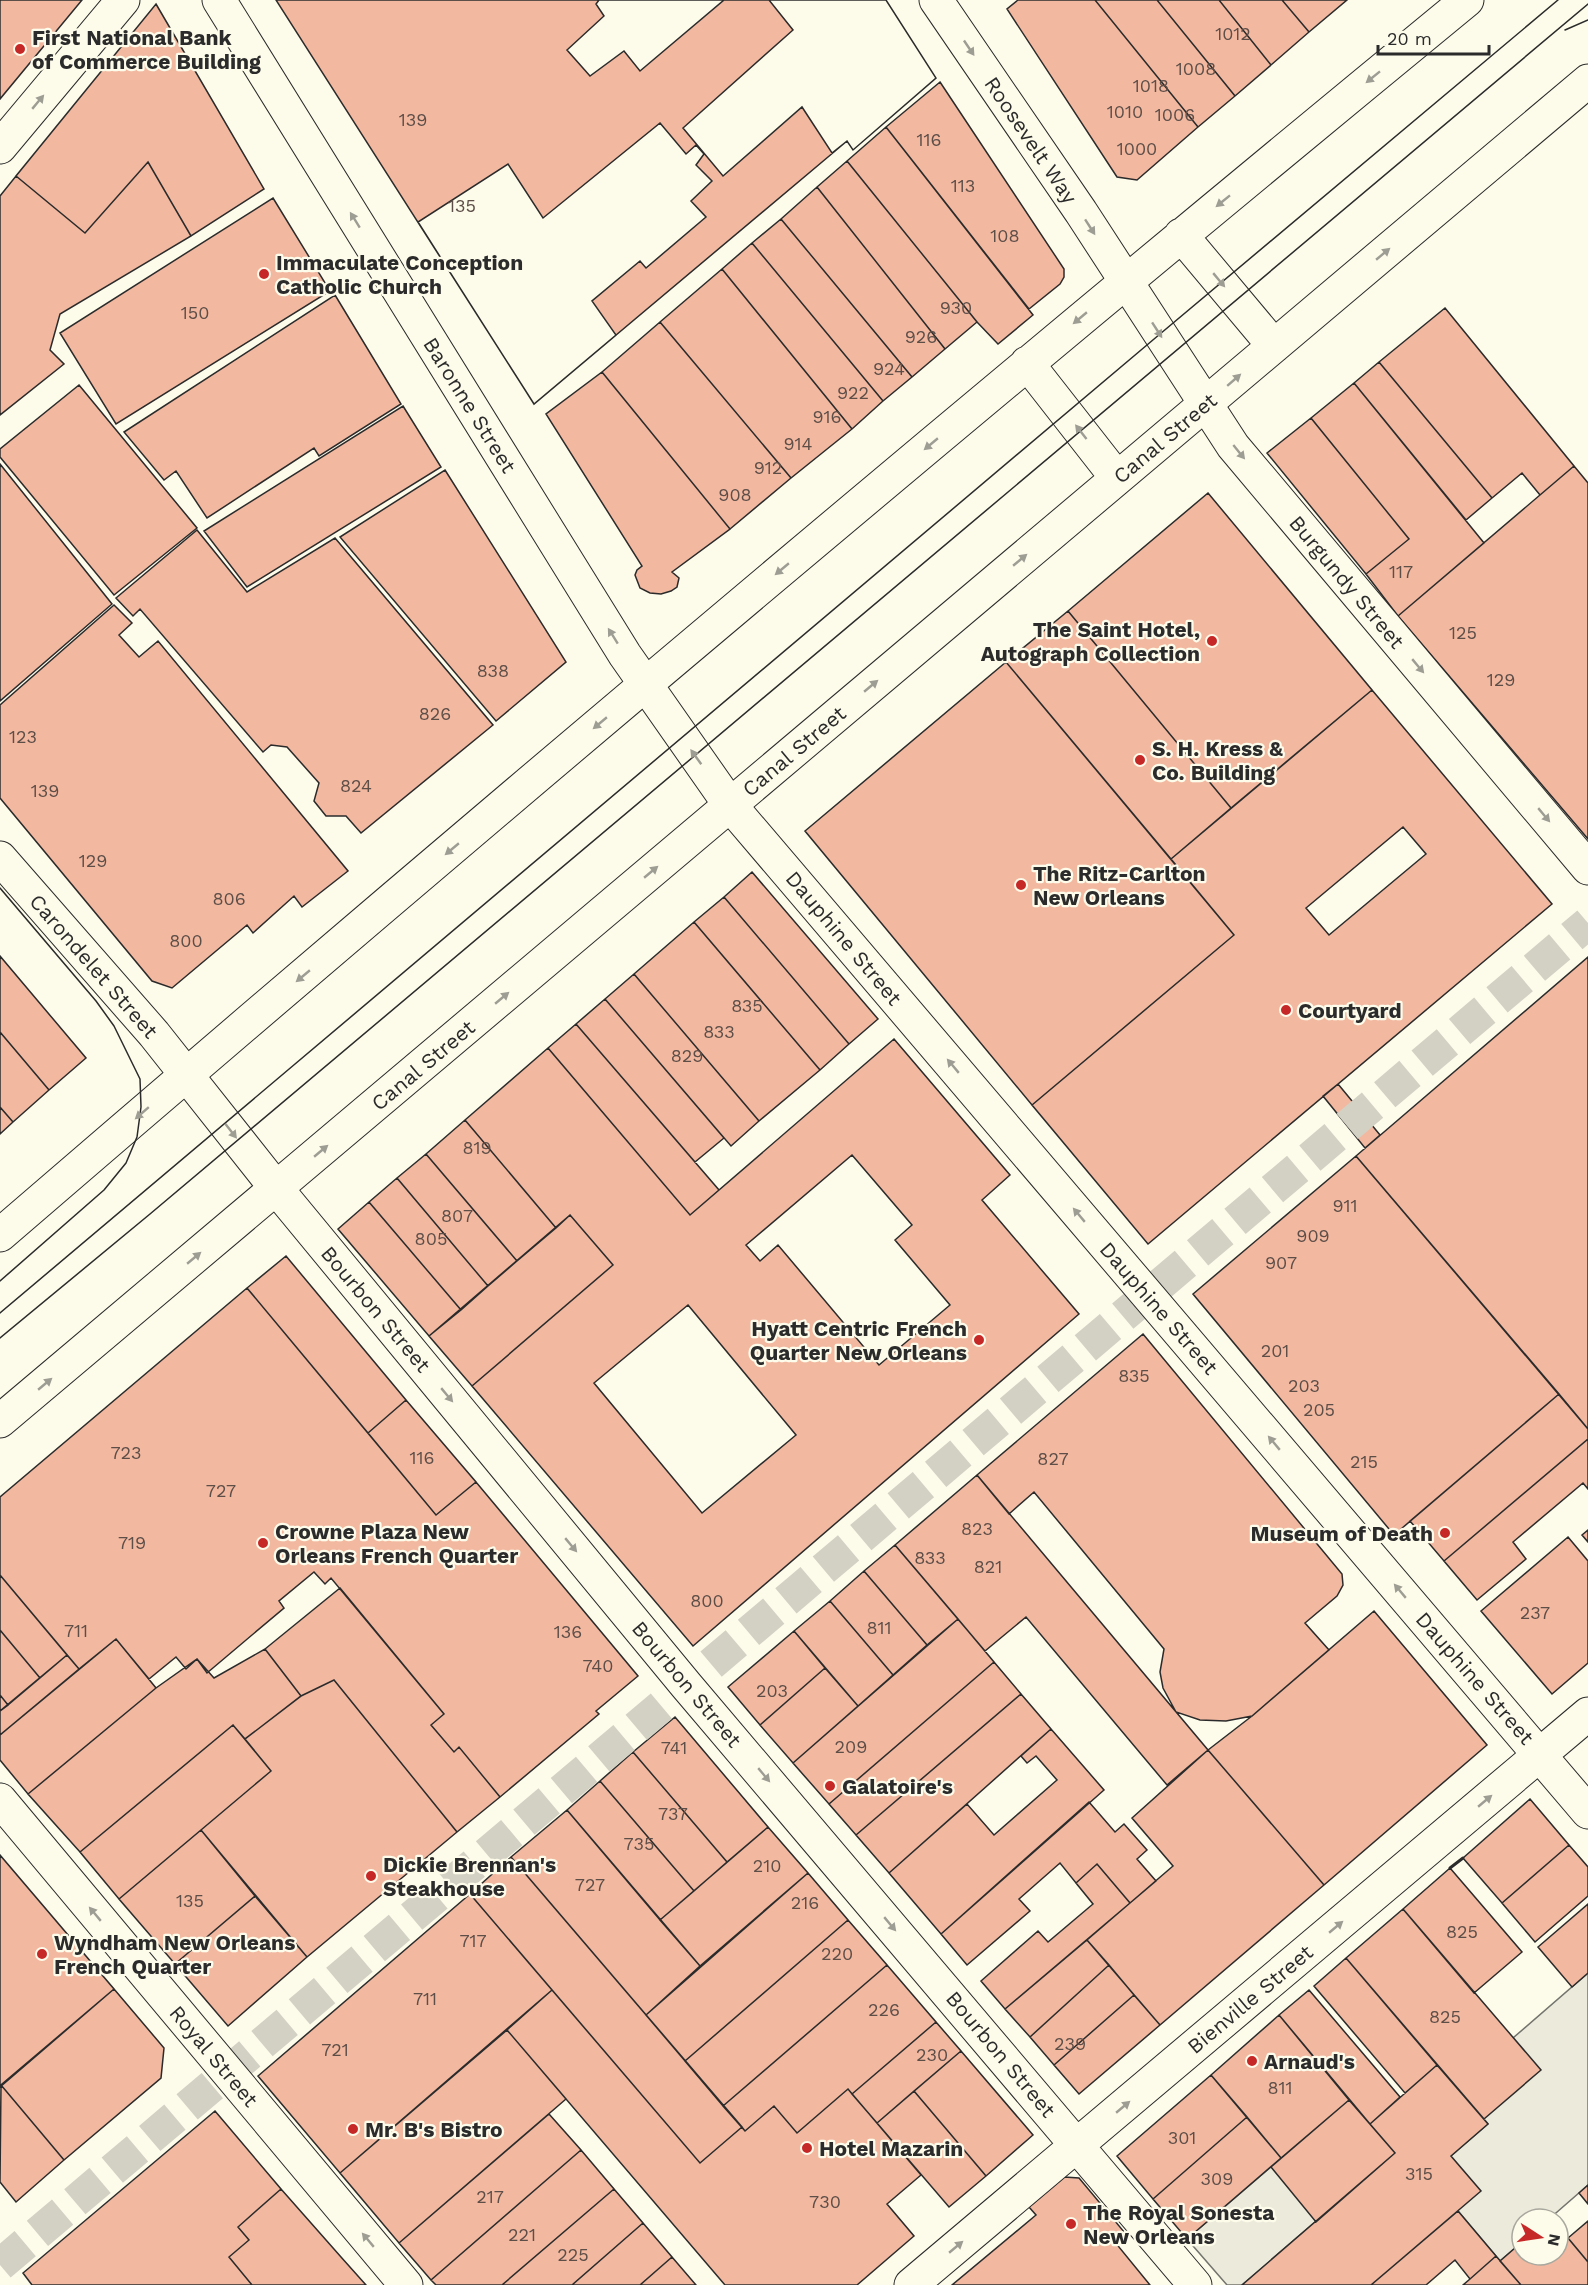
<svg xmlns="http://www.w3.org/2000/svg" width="1588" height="2285" font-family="'Work Sans',sans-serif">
  <rect width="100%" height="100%" fill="#fdfbea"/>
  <path fill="#ecebdb" stroke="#74746e" stroke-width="1.5" d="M1349 2100 1395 2153 1242 2285H1227L1187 2239Z"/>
  <path fill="#eceadb" stroke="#74746e" stroke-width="1.5" d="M1588 1973V2185L1549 2219H1522V2242L1500 2261 1458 2211 1451 2156 1488 2124 1484 2119 1513 2038Z"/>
  <path fill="#f2b8a0" stroke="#2b2b2b" stroke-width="1.5" fill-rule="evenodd" d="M0 0H82L0 99Z
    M276 0H886L936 78 853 150 847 141 534 404Z
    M599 0H724L640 71 624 51 590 76 567 50 604 16 596 4Z
    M769 0H886L936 78 853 150 847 141 832 153 802 107 723 176 683 128 793 30Z
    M1018 0H1095L1198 127 1137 180 1117 177 1007 9Z
    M1095 0H1157L1235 96 1198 127Z
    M1157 0H1219L1271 65 1235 96Z
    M1219 0H1282L1309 32 1271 65Z
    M1282 0H1347L1309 32Z
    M156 4 264 189 191 236 148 162 85 233 16 176Z
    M940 82 1064 269V277L1060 284 1029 309 886 127Z
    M660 123 686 154 696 145 704 154 696 165 712 181 691 201 706 217 646 268 640 261 592 301 616 335 534 404 418 222 508 164 543 218Z
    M886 127 1033 315 998 344 977 322 847 161Z
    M847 161 977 322 945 349 817 187Z
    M148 162 191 236 60 314 50 350 64 364 0 415V196L16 176 85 233Z
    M817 187 945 349 912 377 781 219Z
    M273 198 330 291 116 424 60 333Z
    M781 219 912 377 883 401 752 243Z
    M752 243 883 401 852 429 722 269Z
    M722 269 852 429 791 478 660 322Z
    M335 295 401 404 319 456 314 448 207 518 176 471 164 480 124 432Z
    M1445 308 1574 466 1540 495 1522 473 1492 498 1379 362Z
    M660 322 791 478 730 529 602 372Z
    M1379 362 1492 498 1466 520 1354 383Z
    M602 372 730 529 672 572 679 578 677 587 671 591 661 594 650 593 640 588 635 575 637 570 642 566 546 414Z
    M1354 383 1484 543 1398 616 1366 574 1409 539 1311 418Z
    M79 385 197 528 114 595 0 457V449Z
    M403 406 441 467 247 587 204 531Z
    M1311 418 1409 539 1366 574 1267 453Z
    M0 464 112 604 0 701Z
    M1574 466 1588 483V839L1398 616Z
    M445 470 566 662 496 721 340 537Z
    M1208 493 1372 690 1231 808 1068 611Z
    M197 530 247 592 335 538 493 725 361 833 346 816H326L314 801 319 783 287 747 271 745 263 752 140 609 133 616 116 598Z
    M114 605 132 623 119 635 139 657 158 641 348 871 302 907 294 896 253 933 247 925 172 988 152 981 0 798V705Z
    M1068 611 1231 808 1171 859 1006 662Z
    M1006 662 1234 935 1032 1105 805 831Z
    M1372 690 1552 904 1148 1244 1032 1105 1234 935 1171 859ZM1403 827 1426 854 1329 935 1306 908Z
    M752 872 878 1019 849 1044 724 897Z
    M724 897 849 1044 820 1070 694 922Z
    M694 922 820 1070 759 1121 634 974Z
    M0 956 86 1058 49 1090 0 1032Z
    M1588 957V1429L1356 1156Z
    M634 974 759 1121 731 1146 605 999Z
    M605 999 724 1138 695 1162 576 1024Z
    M576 1024 719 1190 690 1215 548 1048Z
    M0 1032 49 1090 13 1122 0 1107Z
    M894 1039 1010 1175 982 1200 1079 1314 693 1646 472 1386 613 1265 570 1215 556 1228 465 1120 548 1048 690 1215ZM852 1155 912 1225 895 1240 950 1305 879 1365 778 1245 760 1261 746 1245ZM688 1305 796 1435 702 1513 594 1383Z
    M1338 1084 1380 1135 1365 1148 1323 1096Z
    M0 1107 13 1122 0 1134Z
    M465 1120 556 1228 517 1261 426 1154Z
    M426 1154 517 1261 488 1286 397 1178Z
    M1356 1156 1559 1394 1394 1535 1193 1294Z
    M397 1178 488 1286 461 1310 369 1202Z
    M369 1202 461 1310 429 1336 338 1229Z
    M570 1215 613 1265 472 1386 429 1336Z
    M286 1256 406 1400 368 1433 247 1288Z
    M247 1288 436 1515 476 1482 638 1676 596 1711 599 1714 500 1797 459 1747 454 1752 431 1725 444 1714 331 1578 325 1584 314 1572 279 1601 284 1608 207 1673 197 1659 186 1669 176 1657 149 1679 116 1639 79 1669 0 1575V1497Z
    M1143 1334 1342 1574 1343 1585 1337 1596 1305 1623 1329 1650 1252 1716 1226 1721 1200 1720 1176 1712 1163 1688 1160 1672 1164 1649 1034 1492 1009 1514 977 1475Z
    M1559 1394 1588 1429V1439L1444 1561 1410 1521Z
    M406 1400 476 1482 436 1515 368 1433Z
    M1588 1439V1489L1583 1483 1513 1542 1526 1559 1477 1600 1444 1561Z
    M977 1475 1208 1750 1167 1785 1026 1617 985 1651 895 1545Z
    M1588 1530V1542L1582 1535Z
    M1568 1537 1588 1561V1663L1552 1694 1481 1611Z
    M895 1545 958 1619 927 1645 864 1571Z
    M864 1571 927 1645 893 1675 830 1601Z
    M0 1575 67 1655 40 1678 0 1630Z
    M340 1588 444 1714 431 1725 454 1752 459 1747 500 1797 457 1832 334 1680 301 1696 265 1649Z
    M830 1601 893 1675 858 1706 794 1631Z
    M1374 1611 1487 1745 1324 1885 1208 1750 1252 1716Z
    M958 1619 994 1662 829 1804 793 1763Z
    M0 1630 40 1678 8 1705 0 1695Z
    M794 1631 825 1668 760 1725 728 1687Z
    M116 1639 156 1688 28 1794 0 1760V1735Z
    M265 1649 301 1696 245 1739 233 1725 80 1852 28 1794 156 1688 197 1659 214 1678Z
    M67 1655 79 1669 0 1735V1711Z
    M994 1662 1021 1694 856 1835 829 1804Z
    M825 1668 858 1706 793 1763 760 1725Z
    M334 1680 457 1832 307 1957 201 1830 271 1771 245 1739 301 1696Z
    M1021 1694 1051 1729 889 1873 856 1835Z
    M0 1695 8 1705 0 1711Z
    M675 1717 768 1827 727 1862 633 1752Z
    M233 1725 271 1771 119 1899 80 1852Z
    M1051 1729 1104 1790 941 1934 889 1873 967 1804 994 1835 1057 1780 1036 1756 1027 1763 1021 1756Z
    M1208 1750 1324 1885 1160 2025 1087 1940 1173 1866 1132 1818Z
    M633 1752 727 1862 694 1891 600 1781Z
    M600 1781 694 1891 660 1920 567 1810Z
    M1530 1799 1569 1845 1502 1903 1463 1858Z
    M1089 1802 1115 1832 1124 1824 1147 1850 1137 1859 1156 1881 1130 1903 1097 1864 1076 1883 1060 1863 1019 1899 1030 1911 967 1965 941 1934Z
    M567 1810 700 1966 646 2015 511 1857Z
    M768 1827 808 1873 700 1966 660 1920Z
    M201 1830 255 1896 175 1964 119 1899Z
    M1569 1845 1588 1867V1896L1535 1942 1502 1903Z
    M0 1855 114 1989 0 2087Z
    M511 1857 742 2127 700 2163 470 1894Z
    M1097 1864 1130 1903 1005 2009 981 1981 1038 1931 1048 1942 1093 1904 1076 1883Z
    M1450 1868 1522 1952 1474 1993 1403 1909Z
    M808 1873 848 1920 685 2061 646 2015Z
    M470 1894 552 1990 340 2173 258 2076Z
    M255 1896 307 1957 228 2026 175 1964Z
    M1588 1904V1973L1572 1987 1538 1947Z
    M1403 1909 1541 2070 1484 2119 1346 1958Z
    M848 1920 887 1965 723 2106 685 2061Z
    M1087 1940 1109 1965 1030 2037 1005 2009Z
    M1346 1958 1437 2065 1405 2093 1314 1986Z
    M887 1965 936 2022 852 2094 848 2089 797 2133 774 2106 745 2131 723 2106Z
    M1109 1965 1134 1995 1054 2065 1030 2037Z
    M114 1989 164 2048 161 2078 64 2160 1 2085Z
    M552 1990 700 2163 742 2127 745 2131 774 2106 797 2133 848 2089 921 2175 887 2204 914 2236 857 2285H725L507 2030Z
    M1309 1990 1400 2097 1370 2124 1279 2015Z
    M1134 1995 1160 2025 1079 2094 1054 2065Z
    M1279 2015 1349 2100 1281 2158 1211 2075Z
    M936 2022 961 2051 877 2123 852 2094Z
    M507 2030 566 2099 399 2243 340 2173Z
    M961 2051 1033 2135 986 2176 914 2091Z
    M1437 2065 1488 2124 1451 2156 1481 2191 1371 2285H1242L1395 2153 1370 2124Z
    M1211 2075 1247 2117 1153 2199 1117 2156Z
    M1 2085 64 2160 16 2202 0 2182Z
    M914 2091 986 2176 949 2207 877 2123Z
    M1349 2100 1395 2153 1316 2222 1271 2167Z
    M215 2111 281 2189 238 2227 249 2240 229 2257 252 2285H32L23 2273Z
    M549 2114 581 2150 431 2280 399 2243Z
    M1247 2117 1281 2158 1187 2239 1153 2199Z
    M581 2150 614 2189 502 2285H436L431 2280Z
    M1064 2177 1079 2178 1125 2233 1114 2241 1150 2285H952L1036 2215 1029 2207Z
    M1588 2185V2204L1579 2193Z
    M281 2189 341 2257 366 2285H252L229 2257 249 2240 238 2227Z
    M614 2189 643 2223 572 2285H502Z
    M1458 2211 1496 2256 1470 2279 1455 2260 1426 2285H1371Z
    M1588 2221V2262L1568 2238Z
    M643 2223 672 2257 640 2285H572Z
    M1558 2226 1588 2262V2285H1521L1500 2261 1522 2242V2255H1558Z
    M1496 2256 1521 2285H1463L1470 2279Z
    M672 2257 696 2285H640Z"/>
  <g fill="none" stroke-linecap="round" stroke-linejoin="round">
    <path stroke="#d3d1c4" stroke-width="33" stroke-dasharray="33 16" stroke-linecap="butt" d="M0 2265 1588 923"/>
    <g stroke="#2b2b2b" stroke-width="35">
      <path id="street" d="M219 0 625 655 730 805 1588 1812
        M936 0 1081 212 1233 446 1588 868
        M0 147 123 0
        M0 858 154 1034 276 1188 686 1685 1195 2285
        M0 1800 406 2285
        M911 2285 1588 1714"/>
    </g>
    <g stroke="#2b2b2b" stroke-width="35">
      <path id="primary" d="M1181 235 1274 346
        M1027 363 1117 478
        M0 1235C484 818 973 406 1467 0
        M0 1421 1588 81"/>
    </g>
    <use href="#street" stroke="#fdfbea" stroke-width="33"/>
    <use href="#primary" stroke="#fdfbea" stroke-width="33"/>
    <path stroke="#2b2b2b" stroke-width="1.5" d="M1565 30 1588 20
      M0 888 96 1001 114 1026 140 1079 141 1107 137 1137 126 1163 104 1190 0 1281
      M0 1313 1160 334 1558 0
      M0 1338 150 1214 1588 4"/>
    <path stroke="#2b2b2b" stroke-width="3" d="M1450 1868 1463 1858"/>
  </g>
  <defs><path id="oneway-solid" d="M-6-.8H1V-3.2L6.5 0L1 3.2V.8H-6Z" transform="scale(1.5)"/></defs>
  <g fill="#9e9d94">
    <use href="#oneway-solid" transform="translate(969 48) rotate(56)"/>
    <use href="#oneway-solid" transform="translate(1373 77) rotate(141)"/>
    <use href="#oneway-solid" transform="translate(38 102) rotate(-50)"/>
    <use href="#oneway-solid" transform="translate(1223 201) rotate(141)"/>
    <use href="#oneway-solid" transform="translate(355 220) rotate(-122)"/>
    <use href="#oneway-solid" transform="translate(1090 227) rotate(57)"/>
    <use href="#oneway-solid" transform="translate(1383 254) rotate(-40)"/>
    <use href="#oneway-solid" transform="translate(1219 280) rotate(50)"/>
    <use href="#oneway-solid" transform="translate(1080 318) rotate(140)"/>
    <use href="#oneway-solid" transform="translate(1157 330) rotate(57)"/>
    <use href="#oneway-solid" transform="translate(1234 380) rotate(-41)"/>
    <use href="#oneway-solid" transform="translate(1081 432) rotate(-128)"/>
    <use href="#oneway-solid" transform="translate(931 444) rotate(140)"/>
    <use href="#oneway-solid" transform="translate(1239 452) rotate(51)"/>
    <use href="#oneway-solid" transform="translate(1020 560) rotate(-40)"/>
    <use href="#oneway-solid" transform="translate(782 569) rotate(140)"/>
    <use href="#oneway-solid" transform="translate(613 636) rotate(-122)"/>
    <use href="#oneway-solid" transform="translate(1418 666) rotate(50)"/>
    <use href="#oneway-solid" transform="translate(871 686) rotate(-40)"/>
    <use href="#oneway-solid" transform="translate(600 723) rotate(140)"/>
    <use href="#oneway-solid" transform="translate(696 757) rotate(-126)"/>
    <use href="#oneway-solid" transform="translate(1544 815) rotate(50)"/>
    <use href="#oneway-solid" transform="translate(452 849) rotate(140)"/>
    <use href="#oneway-solid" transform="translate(651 872) rotate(-40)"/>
    <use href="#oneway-solid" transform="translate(303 976) rotate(140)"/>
    <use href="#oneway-solid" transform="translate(502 998) rotate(-40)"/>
    <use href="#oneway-solid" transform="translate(953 1066) rotate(-130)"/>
    <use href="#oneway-solid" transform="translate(142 1113) rotate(139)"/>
    <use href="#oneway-solid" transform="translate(231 1131) rotate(52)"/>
    <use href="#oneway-solid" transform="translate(321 1151) rotate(-40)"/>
    <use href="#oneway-solid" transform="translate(1079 1215) rotate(-130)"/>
    <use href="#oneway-solid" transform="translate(194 1258) rotate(-40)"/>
    <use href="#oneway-solid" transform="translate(45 1384) rotate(-40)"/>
    <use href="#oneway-solid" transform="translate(447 1395) rotate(50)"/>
    <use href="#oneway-solid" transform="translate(1274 1443) rotate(-130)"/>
    <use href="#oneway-solid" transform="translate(571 1545) rotate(50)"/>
    <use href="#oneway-solid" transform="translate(1400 1591) rotate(-130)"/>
    <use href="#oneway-solid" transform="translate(764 1775) rotate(50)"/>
    <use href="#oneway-solid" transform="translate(1485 1801) rotate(-40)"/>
    <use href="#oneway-solid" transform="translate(95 1914) rotate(-130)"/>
    <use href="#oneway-solid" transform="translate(890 1924) rotate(50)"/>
    <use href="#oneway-solid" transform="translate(1336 1927) rotate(-40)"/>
    <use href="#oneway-solid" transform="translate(1123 2107) rotate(-40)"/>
    <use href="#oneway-solid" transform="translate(368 2240) rotate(-130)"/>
    <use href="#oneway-solid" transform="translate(956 2247) rotate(-40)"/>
  </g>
  <g fill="#c62828" stroke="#fdfbea" stroke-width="2">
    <circle cx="20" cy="49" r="6"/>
    <circle cx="264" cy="274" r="6"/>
    <circle cx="1212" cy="641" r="6"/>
    <circle cx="1140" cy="760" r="6"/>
    <circle cx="1021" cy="885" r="6"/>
    <circle cx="1286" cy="1010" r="6"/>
    <circle cx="979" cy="1340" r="6"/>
    <circle cx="1445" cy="1533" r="6"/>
    <circle cx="263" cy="1543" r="6"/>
    <circle cx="830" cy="1786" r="6"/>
    <circle cx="371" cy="1876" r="6"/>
    <circle cx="42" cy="1954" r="6"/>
    <circle cx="1252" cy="2061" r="6"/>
    <circle cx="353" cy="2129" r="6"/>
    <circle cx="807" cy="2148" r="6"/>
    <circle cx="1071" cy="2224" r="6"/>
  </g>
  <g text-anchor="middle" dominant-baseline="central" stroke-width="4.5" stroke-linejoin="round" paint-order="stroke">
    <g font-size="18" fill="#5d4e48">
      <text x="1233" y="33">1012</text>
      <text x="1196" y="68">1008</text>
      <text x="1151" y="85">1018</text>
      <text x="1125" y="111">1010</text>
      <text x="1175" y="114">1006</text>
      <text x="413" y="119">139</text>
      <text x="929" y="139">116</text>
      <text x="1137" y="148">1000</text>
      <text x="963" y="185">113</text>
      <text x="462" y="205">135</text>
      <text x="1005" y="235">108</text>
      <text x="956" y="307">930</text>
      <text x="195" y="312">150</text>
      <text x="921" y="336">926</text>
      <text x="889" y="368">924</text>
      <text x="853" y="392">922</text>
      <text x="827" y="416">916</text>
      <text x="798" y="443">914</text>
      <text x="768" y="467">912</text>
      <text x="735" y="494">908</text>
      <text x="1401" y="571">117</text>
      <text x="1463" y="632">125</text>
      <text x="493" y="670">838</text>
      <text x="1501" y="679">129</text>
      <text x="435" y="713">826</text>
      <text x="23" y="736">123</text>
      <text x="356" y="785">824</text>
      <text x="45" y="790">139</text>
      <text x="93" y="860">129</text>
      <text x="229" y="898">806</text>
      <text x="186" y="940">800</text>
      <text x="747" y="1005">835</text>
      <text x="719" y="1031">833</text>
      <text x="687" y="1055">829</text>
      <text x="477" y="1147">819</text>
      <text x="1345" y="1205">911</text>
      <text x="457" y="1215">807</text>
      <text x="1313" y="1235">909</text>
      <text x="431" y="1238">805</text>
      <text x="1281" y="1262">907</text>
      <text x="1275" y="1350">201</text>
      <text x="1134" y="1375">835</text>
      <text x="1304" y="1385">203</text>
      <text x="1319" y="1409">205</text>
      <text x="126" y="1452">723</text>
      <text x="422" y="1457">116</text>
      <text x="1053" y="1458">827</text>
      <text x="1364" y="1461">215</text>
      <text x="221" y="1490">727</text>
      <text x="977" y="1528">823</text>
      <text x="132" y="1542">719</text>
      <text x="930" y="1557">833</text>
      <text x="988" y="1566">821</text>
      <text x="707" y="1600">800</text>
      <text x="1535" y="1612">237</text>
      <text x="879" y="1627">811</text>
      <text x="76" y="1630">711</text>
      <text x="568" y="1631">136</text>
      <text x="598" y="1665">740</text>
      <text x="772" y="1690">203</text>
      <text x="851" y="1746">209</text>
      <text x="674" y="1747">741</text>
      <text x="673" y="1813">737</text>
      <text x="639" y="1843">735</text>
      <text x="767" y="1865">210</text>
      <text x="590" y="1884">727</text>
      <text x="190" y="1900">135</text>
      <text x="805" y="1902">216</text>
      <text x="1462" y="1931">825</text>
      <text x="473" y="1940">717</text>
      <text x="837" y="1953">220</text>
      <text x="425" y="1998">711</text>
      <text x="884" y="2009">226</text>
      <text x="1445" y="2016">825</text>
      <text x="1070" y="2043">239</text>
      <text x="335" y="2049">721</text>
      <text x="932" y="2054">230</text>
      <text x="1280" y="2087">811</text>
      <text x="1182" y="2137">301</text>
      <text x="1419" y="2173">315</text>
      <text x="1217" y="2178">309</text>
      <text x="490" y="2196">217</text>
      <text x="825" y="2201">730</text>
      <text x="522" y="2234">221</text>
      <text x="573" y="2254">225</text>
    </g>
    <g font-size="21" font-weight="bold" fill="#2b2b2b" stroke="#fdfbea" text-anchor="start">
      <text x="32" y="37">First National Bank<tspan x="32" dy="24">of Commerce Building</tspan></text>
      <text x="276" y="262">Immaculate Conception<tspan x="276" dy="24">Catholic Church</tspan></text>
      <text x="1200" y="629" text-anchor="end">The Saint Hotel,<tspan x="1200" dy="24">Autograph Collection</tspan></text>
      <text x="1152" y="748">S. H. Kress &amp;<tspan x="1152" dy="24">Co. Building</tspan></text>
      <text x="1033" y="873">The Ritz-Carlton<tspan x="1033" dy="24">New Orleans</tspan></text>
      <text x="1298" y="1010">Courtyard</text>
      <text x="967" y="1328" text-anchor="end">Hyatt Centric French<tspan x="967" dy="24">Quarter New Orleans</tspan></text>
      <text x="275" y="1531">Crowne Plaza New<tspan x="275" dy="24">Orleans French Quarter</tspan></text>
      <text x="1433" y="1533" text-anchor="end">Museum of Death</text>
      <text x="842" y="1786">Galatoire's</text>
      <text x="383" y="1864">Dickie Brennan's<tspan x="383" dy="24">Steakhouse</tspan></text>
      <text x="54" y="1942">Wyndham New Orleans<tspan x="54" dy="24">French Quarter</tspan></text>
      <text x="1264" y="2061">Arnaud's</text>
      <text x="365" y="2129">Mr. B's Bistro</text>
      <text x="819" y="2148">Hotel Mazarin</text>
      <text x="1083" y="2212">The Royal Sonesta<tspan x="1083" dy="24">New Orleans</tspan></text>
    </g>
    <g font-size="21" fill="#2b2b2b" stroke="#fdfbea">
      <text transform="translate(1031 140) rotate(56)">Roosevelt Way</text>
      <text transform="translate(470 405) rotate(58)">Baronne Street</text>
      <text transform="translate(1165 438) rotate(-40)">Canal Street</text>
      <text transform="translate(1347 582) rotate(50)">Burgundy Street</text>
      <text transform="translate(794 751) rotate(-40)">Canal Street</text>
      <text transform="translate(844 938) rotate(50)">Dauphine Street</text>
      <text transform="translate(94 966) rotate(49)">Carondelet Street</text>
      <text transform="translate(423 1065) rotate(-40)">Canal Street</text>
      <text transform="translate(1159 1308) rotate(49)">Dauphine Street</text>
      <text transform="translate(376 1309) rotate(50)">Bourbon Street</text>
      <text transform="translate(1475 1678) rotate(49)">Dauphine Street</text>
      <text transform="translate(687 1684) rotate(50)">Bourbon Street</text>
      <text transform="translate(1250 1999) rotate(-40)">Bienville Street</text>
      <text transform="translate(1001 2054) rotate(50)">Bourbon Street</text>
      <text transform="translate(214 2056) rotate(50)">Royal Street</text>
    </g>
  </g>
  <g transform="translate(1540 2237) rotate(102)"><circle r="28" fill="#fdfbea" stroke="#a9a89e" stroke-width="1.5"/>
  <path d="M0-4.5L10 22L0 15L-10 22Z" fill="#c62828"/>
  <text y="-9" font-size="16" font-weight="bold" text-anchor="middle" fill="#2b2b2b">N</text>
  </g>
  <path d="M1378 45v9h111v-9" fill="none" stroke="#2b2b2b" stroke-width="3"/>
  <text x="1387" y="45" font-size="18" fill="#2b2b2b" stroke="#fdfbea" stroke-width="4.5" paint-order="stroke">20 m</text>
</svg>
